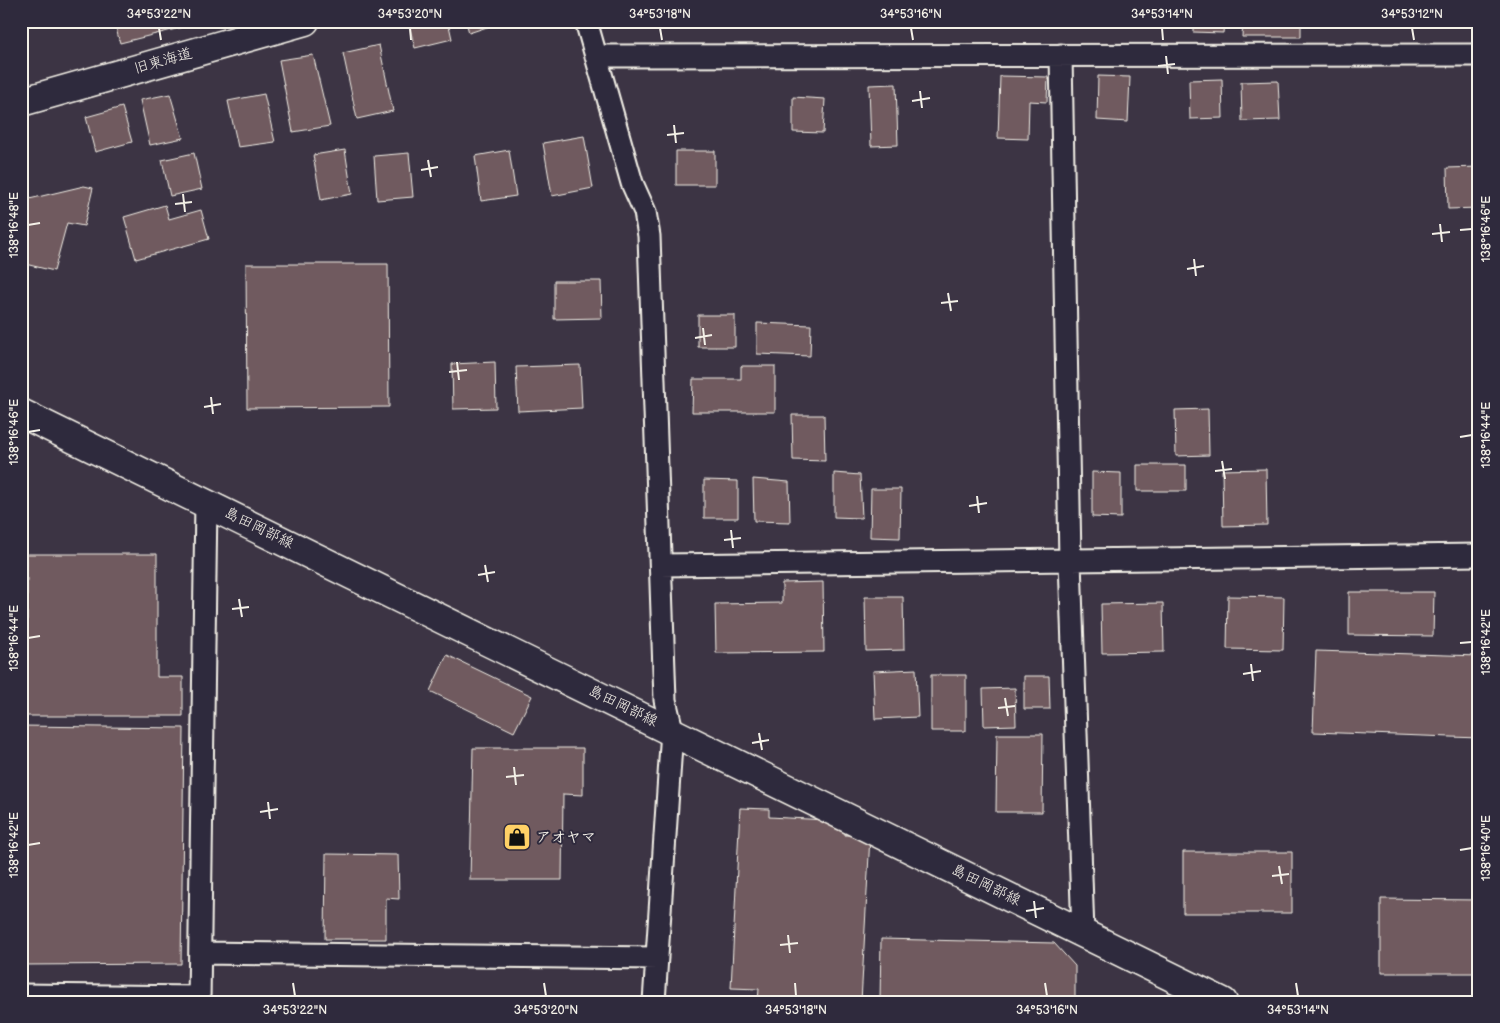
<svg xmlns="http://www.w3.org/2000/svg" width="1500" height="1023" font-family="'Balsamiq Sans','Klee One',sans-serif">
  <rect width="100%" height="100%" fill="#3c3444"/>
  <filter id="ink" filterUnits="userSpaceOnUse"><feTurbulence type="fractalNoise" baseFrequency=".02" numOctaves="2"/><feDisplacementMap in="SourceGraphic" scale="10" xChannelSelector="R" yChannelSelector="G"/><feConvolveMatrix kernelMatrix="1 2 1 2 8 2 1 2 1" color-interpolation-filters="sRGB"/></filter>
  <g filter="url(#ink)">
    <path fill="#705a5f" stroke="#f4f1e8" d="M114 21H182L184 27 120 43Z
      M408 21H448L452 39 415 48Z
      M466 21H505L469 33Z
      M1071 21H1107V24L1071 23Z
      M1193 21H1224L1223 33 1193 32Z
      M1243 21H1301V37H1242Z
      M379 45 393 111 357 119 343 53Z
      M313 55 330 126 293 132 279 60Z
      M21 57 27 79 21 81Z
      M1000 76 1048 77 1047 102 1029 101 1028 139 998 138Z
      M1098 76 1130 77 1128 122 1097 120Z
      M1222 79 1223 118 1190 119 1189 80Z
      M1278 81 1280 120 1242 121 1241 82Z
      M896 84 898 145 871 146 869 85Z
      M170 94 183 138 150 145 140 100Z
      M264 94 275 142 238 147 228 101Z
      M793 97 825 99 823 133 793 132Z
      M122 107 132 142 95 152 86 117Z
      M584 136 593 188 552 196 543 143Z
      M345 150 352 194 321 200 313 155Z
      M509 150 516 196 481 201 475 156Z
      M676 151H715V185H676Z
      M194 153 202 189 170 196 162 160Z
      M409 153 413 197 377 200 374 156Z
      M1479 167V208L1448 209 1447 168Z
      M84 186 93 188 84 226 67 223 54 271 21 263V201Z
      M165 205 169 219 201 210 209 239 136 259 124 217Z
      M246 264H388L389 407 247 408Z
      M554 281H601L602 318 554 319Z
      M698 315H735V347H698Z
      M757 323 811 325 810 356 757 354Z
      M495 362 496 408 453 409 452 364Z
      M580 365 582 408 518 411 516 367Z
      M741 366H775V412H692L693 379H741Z
      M1208 409 1209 455 1176 456 1175 410Z
      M792 415H824L825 461 793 460Z
      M1137 465H1186V491H1137Z
      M1266 469 1267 525 1223 526 1222 470Z
      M1092 472 1121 473V518L1092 517Z
      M834 473 860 475 862 518 834 517Z
      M753 479 789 482 790 522 754 521Z
      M704 480 738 481V518H704Z
      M871 489H901L900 538 870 537Z
      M27 554H157V677H183V716H21V669H27Z
      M823 582 824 652 716 653 715 604 782 603V583Z
      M1349 592H1434L1433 636 1349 635Z
      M1228 596 1284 597 1283 650 1227 649Z
      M865 597H903L904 650 866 651Z
      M1163 603 1164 652 1102 653 1101 604Z
      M1316 651 1479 656V738L1313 732Z
      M447 655 532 696 514 732 430 691Z
      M916 669 918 717 875 719 873 671Z
      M931 675H966V731H931Z
      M1024 676H1049L1050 709H1024Z
      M1015 688 1016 725 984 726 983 689Z
      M21 726 184 728 181 964 21 965Z
      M997 734H1043L1042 812H996Z
      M473 748H583V795L563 794 562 880H470Z
      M740 808 769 809V817L846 821 845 835 870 836 861 1002H758L759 989 731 988Z
      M1183 852H1292V913H1183Z
      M326 854 398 855 399 899 386 898V939H325Z
      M1381 899 1479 900V973H1381Z
      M881 939 1054 943 1075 966V1002H880Z
      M672 998 747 1001V1002H672Z"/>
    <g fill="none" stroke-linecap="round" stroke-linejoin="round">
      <g stroke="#f4f1e8" stroke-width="25">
        <path id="street" d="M586 21 632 183 645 212 649 236 665 700 672 730 654 1002
          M1061 55 1070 561 1083 933
          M596 56 1479 55
          M661 565 1479 555
          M200 953 657 958
          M21 995 199 997
          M199 1002 206 502"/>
      </g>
      <g stroke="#f4f1e8" stroke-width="31">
        <path id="secondary" d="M21 102 305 21
          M21 413 1223 1002"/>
      </g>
      <use href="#street" stroke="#2f2a3d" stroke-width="21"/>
      <use href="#secondary" stroke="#2f2a3d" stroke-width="28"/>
    </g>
  </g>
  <path fill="none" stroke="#f4f1e8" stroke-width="2" d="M159 28 161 40M410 28 411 40M660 28 662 40M911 28 913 40M1162 28 1163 40M1412 28 1414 40M1166 56 1168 74M1158 66 1175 64M920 91 922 108M912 101 930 98M674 125 676 143M667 135 684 133M428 160 431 177M421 170 438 167M183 194 185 212M175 204 192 202M1440 224 1442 242M28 225 40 223M1460 230 1472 229M1432 234 1450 232M1194 259 1196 276M1187 269 1204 266M948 293 951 311M941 303 958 301M703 328 705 345M695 338 712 335M457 362 459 380M449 372 467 370M211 397 213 414M204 407 221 404M28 432 40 430M1460 437 1472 435M1222 461 1225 479M1215 471 1232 469M977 496 979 513M969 506 987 503M731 530 733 548M724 540 741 538M485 565 488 582M478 575 495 572M239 599 242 617M232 609 249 607M28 638 40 636M1460 643 1472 642M1251 664 1253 681M1243 674 1261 671M1005 698 1008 716M998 708 1015 706M759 733 762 750M752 743 769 740M514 767 516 785M506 777 524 775M268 802 270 819M260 812 278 809M28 845 40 843M1460 850 1472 848M1279 866 1282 884M1272 876 1289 874M1034 901 1036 918M1026 911 1044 908M788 935 790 953M780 945 798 943M293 983 295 996M544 983 546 996M795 983 796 996M1045 983 1047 996M1296 983 1298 996"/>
  <defs>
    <g id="shop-square" transform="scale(1.4375)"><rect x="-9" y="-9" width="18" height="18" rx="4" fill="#ffd166" stroke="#2f2a3d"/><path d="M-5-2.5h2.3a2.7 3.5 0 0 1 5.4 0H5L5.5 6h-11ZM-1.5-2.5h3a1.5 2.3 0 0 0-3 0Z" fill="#111"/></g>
  </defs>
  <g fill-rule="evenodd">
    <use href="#shop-square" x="517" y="837"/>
  </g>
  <g text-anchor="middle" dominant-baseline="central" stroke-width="4" stroke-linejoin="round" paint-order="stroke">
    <g font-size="15" fill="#f4f1e8" stroke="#2f2a3d">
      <text transform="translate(163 61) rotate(-16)">旧東海道</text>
      <text transform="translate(259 528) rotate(26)">島田岡部線</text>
      <text transform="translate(623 706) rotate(26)">島田岡部線</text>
      <text transform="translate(986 885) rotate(26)">島田岡部線</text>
    </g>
    <g font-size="15" font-weight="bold" fill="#f4f1e8" stroke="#2f2a3d" text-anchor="start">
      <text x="536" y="837">アオヤマ</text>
    </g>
  </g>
  <rect width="1500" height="1023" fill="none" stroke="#2f2a3d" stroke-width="55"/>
  <rect x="28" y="28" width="1444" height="968" fill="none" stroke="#f4f1e8" stroke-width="2"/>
  <g font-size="12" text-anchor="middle" fill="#f4f1e8">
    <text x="159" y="18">34°53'22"N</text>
    <text x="410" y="18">34°53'20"N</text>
    <text x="660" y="18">34°53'18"N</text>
    <text x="911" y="18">34°53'16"N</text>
    <text x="1162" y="18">34°53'14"N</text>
    <text x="1412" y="18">34°53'12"N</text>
    <text transform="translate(14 225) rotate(-90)" y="4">138°16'48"E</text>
    <text transform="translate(1486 229) rotate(-90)" y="4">138°16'46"E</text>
    <text transform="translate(14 432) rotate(-90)" y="4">138°16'46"E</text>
    <text transform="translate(1486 435) rotate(-90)" y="4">138°16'44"E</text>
    <text transform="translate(14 638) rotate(-90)" y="4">138°16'44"E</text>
    <text transform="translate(1486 642) rotate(-90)" y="4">138°16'42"E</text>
    <text transform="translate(14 845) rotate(-90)" y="4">138°16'42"E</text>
    <text transform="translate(1486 848) rotate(-90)" y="4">138°16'40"E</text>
    <text x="295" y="1014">34°53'22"N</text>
    <text x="546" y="1014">34°53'20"N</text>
    <text x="796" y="1014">34°53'18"N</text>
    <text x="1047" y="1014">34°53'16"N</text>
    <text x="1298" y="1014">34°53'14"N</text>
  </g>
</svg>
